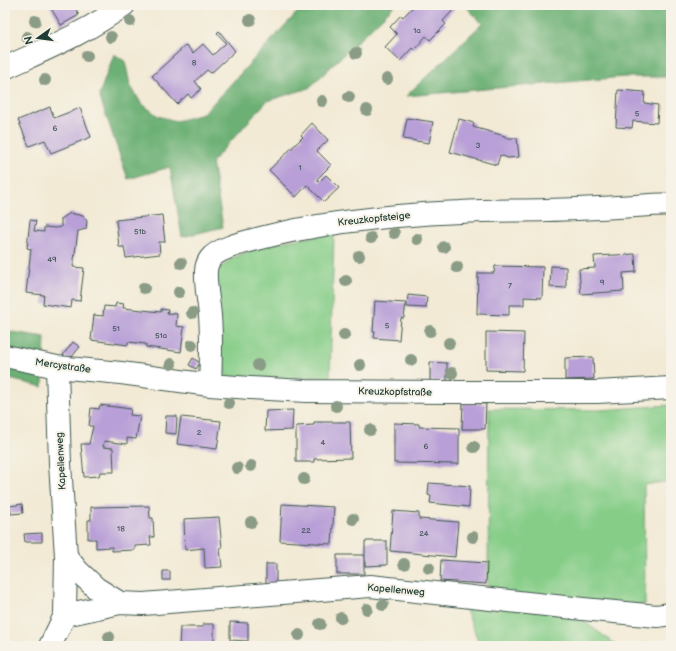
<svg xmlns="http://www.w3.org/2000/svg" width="676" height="651" font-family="'Balsamiq Sans',sans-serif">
  <rect width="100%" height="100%" fill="#f7f3e8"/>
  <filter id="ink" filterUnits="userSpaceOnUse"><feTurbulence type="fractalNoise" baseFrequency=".025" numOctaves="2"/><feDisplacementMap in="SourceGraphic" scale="8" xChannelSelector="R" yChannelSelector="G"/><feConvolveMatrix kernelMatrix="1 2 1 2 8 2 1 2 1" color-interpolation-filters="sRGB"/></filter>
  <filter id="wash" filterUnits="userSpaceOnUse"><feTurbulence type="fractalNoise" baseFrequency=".012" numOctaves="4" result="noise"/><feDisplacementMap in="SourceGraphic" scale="16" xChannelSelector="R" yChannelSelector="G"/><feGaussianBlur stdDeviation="0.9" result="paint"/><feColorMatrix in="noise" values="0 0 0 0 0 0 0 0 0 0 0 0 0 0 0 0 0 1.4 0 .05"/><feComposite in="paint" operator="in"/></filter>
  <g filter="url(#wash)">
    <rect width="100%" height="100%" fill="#f2ead5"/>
    <path fill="#86cd88" stroke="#52855e" d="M334 233 330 377 230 379 220 370 215 272 231 259 263 245Z
      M671 405V481L644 485 645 605 488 592 489 409 600 410Z
      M462 601 572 613 618 646H487L478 640Z"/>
    <path fill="#6cb074" stroke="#467654" d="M304 5H395L309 88 267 101 212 162 223 227 182 237 170 167 128 179 99 95 114 54 125 61 130 85 141 103 158 116 176 121 203 114Z
      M465 5H671V77H624L406 96 482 24Z
      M5 331 45 337 43 387 5 378Z"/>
    <g id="blocks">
      <path fill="#b89fd7" d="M49 5H84L76 10 79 15 61 25Z
        M415 5H427L429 6 430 5H452L455 8 443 21 446 24 430 40 426 36 414 50 412 48 400 61 385 47 397 34 390 27 401 15 403 17Z
        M219 31 235 51 211 73 207 70 195 81 201 89 191 98 188 94 177 104 152 76 186 45 193 53 203 44 213 55 226 43 217 33Z
        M618 90 645 92 644 103 658 105 657 123 633 121 632 128 616 127Z
        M50 107 54 118 80 108 91 137 51 153 45 140 29 146 18 120Z
        M407 118 433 122 429 143 403 139Z
        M459 119 474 123 473 127 505 136V138H517L519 157 508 158 500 155 497 165 450 152Z
        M312 123 328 140 317 151 331 165 317 179 319 182 326 175 339 188 324 202 307 185 296 197 269 170 303 137 301 135Z
        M70 213 83 216 87 221 86 229 78 231 73 267 84 268 80 301 72 300 71 308 43 304 44 295 26 293 31 249 27 248 30 220 36 221 34 231 44 232V227L55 228 61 227V219Z
        M162 215 165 242H159L160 254 126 258 124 247H119L116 220Z
        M635 254 636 272 623 273 624 291 581 294 579 269 595 268 594 256Z
        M495 266 543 267 542 298 524 297V305H509V315L477 314 478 273H494Z
        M551 266 566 267V288L550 287Z
        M408 295 427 297 426 308 407 307Z
        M375 301 406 303 404 318H401L399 340 374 338 375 332H373Z
        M116 303 124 304 123 308 161 312V309L168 310 167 313 177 314 176 326 184 327 181 352 146 347V344L128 342V345L91 340 94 315 103 316 104 306 115 307Z
        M486 332 524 333 523 371 486 370Z
        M73 342 80 347 69 360 63 355Z
        M593 357 594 379 565 380V358Z
        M193 358 200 363 196 369 189 365Z
        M430 362 447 363V381H430Z
        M463 403 486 404 485 429H462Z
        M100 405 131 409 130 415 140 416 136 439 127 438V444L104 441 103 447 113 448 114 472H100L99 476 84 477 81 444H89L93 426H89L91 408 99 409Z
        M293 410 292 430 265 431 266 411Z
        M166 416H177L176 434 165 433Z
        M181 417 221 421 217 449 177 444Z
        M314 422H350L351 458 314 459V462H296V426L314 425Z
        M394 423 419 424V427L459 428V464L394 463Z
        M429 483 470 486 469 507 430 503 431 496 428 495Z
        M22 504 23 513 11 514 10 506Z
        M282 504 334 507 332 544 280 541Z
        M149 506 150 518H153L154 537H150L151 545 135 546V550L112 551V547L96 548V539H88V520H91V507Z
        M393 511 419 513V519L458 522 455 557 390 551Z
        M219 517 222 548H220L222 567 205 568 204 548 185 550 184 519Z
        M42 533V542H25L24 534Z
        M365 541H387V565L365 566Z
        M337 555H364V574H337Z
        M441 560 487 563 486 584 440 581Z
        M266 564H276V583H266Z
        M163 571H170V580H163Z
        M230 622 248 623V641L230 640Z
        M203 624H214V646H179L180 627H203Z"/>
    </g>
  </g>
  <g filter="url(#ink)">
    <use href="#blocks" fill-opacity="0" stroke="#3f574c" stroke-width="1"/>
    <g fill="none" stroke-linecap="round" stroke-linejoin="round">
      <g stroke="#3f574c" stroke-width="24">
        <path id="minor" d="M5 68C46 49 88 32 124 5
          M5 356 57 367 121 373 210 385 250 388 306 391 448 392H597L671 388
          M210 385C211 362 212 339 210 316 209 301 205 286 206 271 206 267 208 262 210 259 217 249 241 243 253 240 320 222 390 215 460 212 489 210 518 211 547 210 589 209 630 206 671 204
          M66 556 78 571 96 588 120 603
          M65 615 120 603 143 604 370 586 583 609 657 616 671 614
          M50 646 65 615 66 556 60 464 57 367"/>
      </g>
      <use href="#minor" stroke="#fff" stroke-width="22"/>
    </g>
    <g fill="#8a9b86">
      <circle cx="250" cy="20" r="6"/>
      <circle cx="35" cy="21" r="6"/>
      <circle cx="130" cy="21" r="6"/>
      <circle cx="27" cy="37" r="6"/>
      <circle cx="111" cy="37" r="6"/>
      <circle cx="356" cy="53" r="6"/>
      <circle cx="87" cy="56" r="6"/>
      <circle cx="387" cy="79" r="6"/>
      <circle cx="45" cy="80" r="6"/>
      <circle cx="349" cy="97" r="6"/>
      <circle cx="322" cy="101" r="6"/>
      <circle cx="367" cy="110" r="6"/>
      <circle cx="394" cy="233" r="6"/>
      <circle cx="371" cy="238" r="6"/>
      <circle cx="417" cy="239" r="6"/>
      <circle cx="444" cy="247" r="6"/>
      <circle cx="359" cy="256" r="6"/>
      <circle cx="181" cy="263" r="6"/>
      <circle cx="457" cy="267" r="6"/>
      <circle cx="346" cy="281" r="6"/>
      <circle cx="144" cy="288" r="6"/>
      <circle cx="179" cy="292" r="6"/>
      <circle cx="192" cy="313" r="6"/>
      <circle cx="430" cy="331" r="6"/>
      <circle cx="344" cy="335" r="6"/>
      <circle cx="449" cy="343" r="6"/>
      <circle cx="192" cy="345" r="6"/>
      <circle cx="411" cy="360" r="6"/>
      <circle cx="171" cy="364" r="6"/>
      <circle cx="258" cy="365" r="6"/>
      <circle cx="360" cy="365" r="6"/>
      <circle cx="452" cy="373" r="6"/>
      <circle cx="229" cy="403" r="6"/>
      <circle cx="336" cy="406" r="6"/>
      <circle cx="370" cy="430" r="6"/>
      <circle cx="474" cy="447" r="6"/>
      <circle cx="251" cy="466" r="6"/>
      <circle cx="237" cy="468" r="6"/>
      <circle cx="304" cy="479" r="6"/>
      <circle cx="353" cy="519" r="6"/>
      <circle cx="251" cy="522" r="6"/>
      <circle cx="473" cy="537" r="6"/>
      <circle cx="404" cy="564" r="6"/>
      <circle cx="429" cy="568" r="6"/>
      <circle cx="383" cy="605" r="6"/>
      <circle cx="367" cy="609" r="6"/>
      <circle cx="341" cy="618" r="6"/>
      <circle cx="320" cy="624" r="6"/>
      <circle cx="299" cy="635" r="6"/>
      <circle cx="109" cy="637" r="6"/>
    </g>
  </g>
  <g text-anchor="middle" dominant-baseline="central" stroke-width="4" stroke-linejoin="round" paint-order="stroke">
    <g font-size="8" fill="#45565d">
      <text x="417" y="30">1a</text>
      <text x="194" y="62">8</text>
      <text x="637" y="113">5</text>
      <text x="55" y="128">6</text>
      <text x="478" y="145">3</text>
      <text x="300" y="167">1</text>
      <text x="140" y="231">51b</text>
      <text x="52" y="259">49</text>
      <text x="602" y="282">9</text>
      <text x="510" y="285">7</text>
      <text x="387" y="325">5</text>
      <text x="116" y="328">51</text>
      <text x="161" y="335">51a</text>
      <text x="199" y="432">2</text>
      <text x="323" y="442">4</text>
      <text x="426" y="446">6</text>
      <text x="121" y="528">18</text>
      <text x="306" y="530">22</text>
      <text x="424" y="533">24</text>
    </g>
    <g font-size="10" fill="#1f3d34" stroke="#f7f3e8">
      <text transform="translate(374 219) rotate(-6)">Kreuzkopfsteige</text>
      <text transform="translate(63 366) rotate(8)">Mercystraße</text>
      <text transform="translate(395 392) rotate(1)">Kreuzkopfstraße</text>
      <text transform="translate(61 461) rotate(-93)">Kapellenweg</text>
      <text transform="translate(396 590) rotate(5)">Kapellenweg</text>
    </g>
  </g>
  <rect width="676" height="651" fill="none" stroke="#f7f3e8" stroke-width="20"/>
  <g transform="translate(38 38) rotate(256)" stroke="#f7f3e8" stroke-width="3" paint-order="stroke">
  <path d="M0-3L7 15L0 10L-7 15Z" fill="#1f3d34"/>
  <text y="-6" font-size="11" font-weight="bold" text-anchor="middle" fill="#1f3d34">N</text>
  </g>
</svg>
